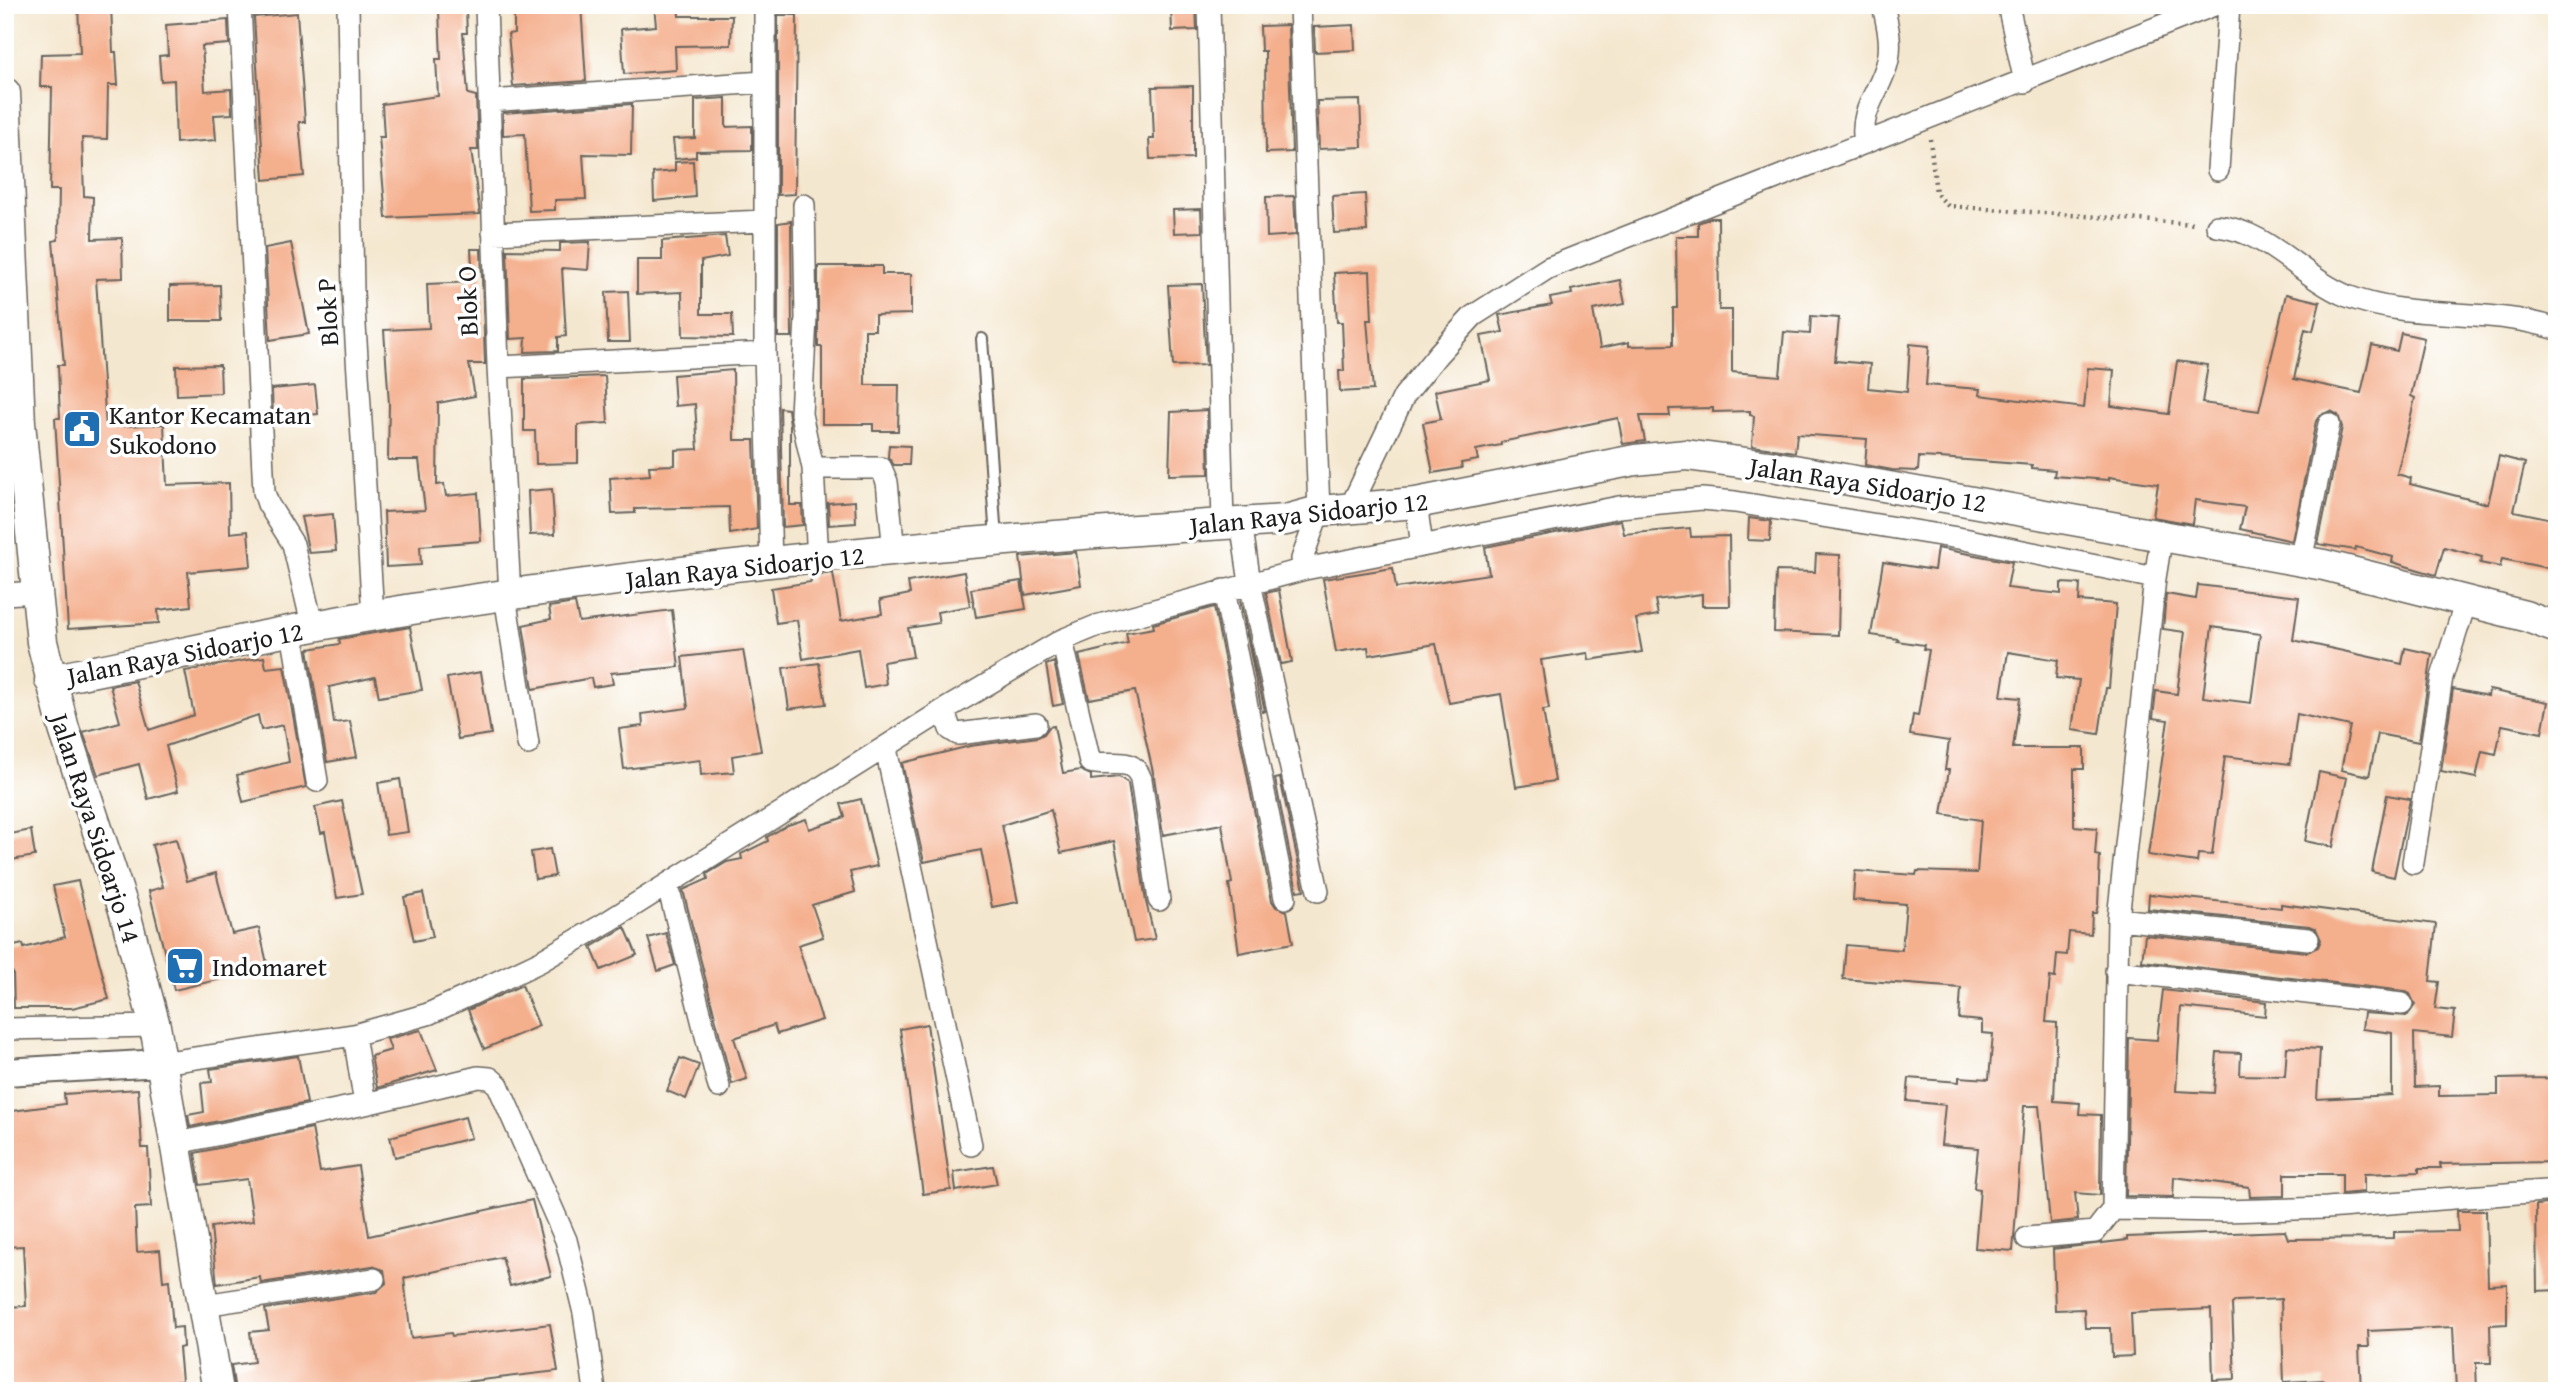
<svg xmlns="http://www.w3.org/2000/svg" width="2562" height="1396" font-family="'Gentium Book Plus',serif">
  <rect width="100%" height="100%" fill="#fff"/>
  <filter id="ink" filterUnits="userSpaceOnUse"><feTurbulence type="fractalNoise" baseFrequency=".0143" numOctaves="2"/><feDisplacementMap in="SourceGraphic" scale="14" xChannelSelector="R" yChannelSelector="G"/><feConvolveMatrix kernelMatrix="1 2 1 2 8 2 1 2 1" color-interpolation-filters="sRGB"/></filter>
  <filter id="wash" filterUnits="userSpaceOnUse"><feTurbulence type="fractalNoise" baseFrequency=".00686" numOctaves="4" result="noise"/><feDisplacementMap in="SourceGraphic" scale="28" xChannelSelector="R" yChannelSelector="G"/><feGaussianBlur stdDeviation="1.57" result="paint"/><feColorMatrix in="noise" values="0 0 0 0 0 0 0 0 0 0 0 0 0 0 0 0 0 1.4 0 .05"/><feComposite in="paint" operator="in"/></filter>
  <g filter="url(#wash)">
    <rect width="100%" height="100%" fill="#f4e7cf"/>
    <g id="blocks">
      <path fill="#f4af8d" fill-rule="evenodd" d="M78 5H111L113 52H116L118 85H108L107 139 82 138 84 196 93 197 92 239 122 238 123 278 96 279 106 427 164 424 167 485 229 483 230 533 248 531 251 566 188 572 191 606 158 610 159 623 68 629 55 418H60L58 365H64L53 241 58 240 59 190H50L52 87H40L41 54 80 53Z
        M514 5H581L586 81 513 86 508 34 514 33Z
        M654 5H678L679 16H732L731 45 675 46 676 70 624 74 621 29 656 26Z
        M1171 5H1196L1197 30 1172 31Z
        M466 9 467 33H463L468 94 476 96 478 150H471L480 214 386 218 379 137H384L382 104 438 96 436 59H441L439 10Z
        M297 13 305 122H299L304 176 264 180 254 17Z
        M778 15H797L795 194 778 195Z
        M228 20 229 44 202 46 205 91 231 89 232 114 214 115 216 140 176 143 174 80 161 81 159 56 168 55 166 25Z
        M1288 25 1292 152 1266 153 1265 51H1261L1260 26Z
        M1354 25 1355 50 1315 52 1314 27Z
        M1193 86V158L1150 159 1149 139H1154L1152 87Z
        M726 98V127L752 126V150L696 151V157L675 159 673 139 695 138V100Z
        M1360 100 1362 147 1319 149 1317 101Z
        M632 104 631 155 583 154 586 199 555 200V210L529 211 525 134 503 135V113Z
        M693 161 695 197 654 201 653 173 675 171V162Z
        M1365 194 1367 231 1334 233 1332 196Z
        M1294 196 1296 235 1267 237 1266 197Z
        M1201 209 1202 232 1174 233 1173 210Z
        M1711 218H1718L1719 310H1732V372L1780 376 1784 332 1810 334 1811 316 1839 318 1835 361 1870 364 1868 388 1907 392 1910 344 1929 346 1926 385 1980 389 1979 395 2084 408 2088 368 2114 370 2111 406 2169 414 2177 361 2208 365 2202 403 2259 411 2286 294 2320 302 2313 331 2305 329 2294 379 2361 393 2372 345 2397 351 2401 333 2424 338 2411 396 2415 398 2397 474 2411 478 2410 484 2488 504 2499 456 2525 463 2514 511 2557 520V570L2502 559 2500 567 2480 563 2482 557 2444 547 2436 575 2392 562 2393 557 2356 547 2355 550 2318 544 2342 427 2338 415 2331 411 2320 415 2316 421 2292 541 2240 529 2245 507 2195 500 2192 524 2153 517 2158 484 2109 477V480L2054 476 2055 470 2032 468V465L1940 458 1919 457 1918 471 1892 470 1865 465 1867 439 1797 434 1795 452 1752 446 1754 416 1750 415V411L1713 412V408L1669 409 1670 416H1640L1645 441 1623 444 1618 418 1501 442V445L1476 450 1478 460 1461 463 1462 468 1433 473 1423 423 1441 419 1435 391 1490 380 1481 336 1503 332 1499 315 1552 305 1550 298 1572 294 1571 290 1620 280 1625 304 1593 310 1600 348 1629 342V346L1673 345V308H1677L1676 236H1698V223Z
        M791 221 792 337H778V223Z
        M725 236 728 256 701 261V314H732L733 337 683 336 682 292 637 294V260H662V241Z
        M590 242 588 270 562 268 566 336 558 337V351L525 352 526 338 510 339 507 250 560 251V243Z
        M291 243 309 334 270 340 265 248Z
        M471 249H481L485 364H469L475 396 438 403 437 485 444 484 446 496 478 493 481 541 420 546 421 565 386 567 384 512 425 510 419 460H388L389 404 384 330 429 328 427 284 473 282Z
        M818 266H882V274H911V314L875 315V330H865V385H899L898 431H873V424H822V347H818Z
        M1370 271 1372 320H1367L1373 390 1340 392 1339 371H1344L1342 322H1337L1334 273Z
        M1202 284 1206 365 1173 366 1168 285Z
        M220 285 221 321H170V286Z
        M628 291 630 342H608L606 292Z
        M220 365 221 393 177 395 176 366Z
        M733 370 734 440H754L757 529 730 534 729 507 635 509V513L612 514 610 478 650 475 649 466 675 465V450L698 449 695 404 675 406 673 375Z
        M605 376 608 423 578 425V463L536 464 535 431H524V379Z
        M315 385 318 414 273 418 272 389Z
        M780 408 788 409 790 426V505H802L803 525 783 527Z
        M1207 410 1209 474 1169 475 1171 412Z
        M889 445 910 446 909 465H894L888 457Z
        M552 489 555 534 530 535 528 491Z
        M855 501 856 523 829 525 828 503Z
        M333 514 336 551 309 553 301 517Z
        M1749 518 1771 521 1770 541 1748 540Z
        M1621 520 1624 534 1690 528 1691 537 1729 536 1730 606H1702V594L1655 600 1658 615 1636 619 1642 652 1589 660 1588 653 1541 660 1549 709 1543 710 1555 781 1516 787 1501 694 1449 703 1436 644 1369 655 1368 647 1336 652 1323 579 1393 568 1396 588 1489 574 1485 547Z
        M1937 548 2012 562 2007 588 2061 594V583L2080 584 2079 601 2116 604 2109 688H2106L2099 734 2072 730 2079 680 2056 678 2058 660 2008 652 2001 696 2020 698 2013 748H2084V769H2074V826L2097 828 2095 855 2100 856 2098 905 2096 913H2092L2091 934 2069 932 2067 955 2057 954 2055 978 2050 977 2046 1022 2057 1023 2054 1101 2080 1103 2079 1114 2101 1115 2100 1195 2075 1193 2078 1220 2050 1223 2039 1106H2024L2013 1251 1975 1248 1980 1189 1974 1188 1978 1148 1941 1145 1945 1105 1907 1101 1909 1078 1959 1082V1077L1989 1079 1993 1034 1982 1033V1021L1959 1019 1961 988 1843 979 1846 945 1902 950 1906 904 1853 900 1855 871 1916 875 1917 871 1977 873 1981 820 1942 814 1949 770H1945L1949 741 1910 735 1913 715 1918 716 1929 650 1923 649 1924 645 1897 641 1898 639 1871 635 1883 562 1934 570Z
        M1076 552 1081 585 1025 595 1020 557Z
        M1816 554 1840 555 1838 635 1774 632 1776 571 1815 572Z
        M964 572 970 606 937 612 939 623 908 628 913 657 883 662 886 684 864 688 858 649 803 659 797 620 776 623 771 588 811 582 810 576 833 573 841 621 882 614 880 600 910 594 908 582Z
        M1021 581 1026 609 976 617 971 589Z
        M2198 585 2299 597 2293 640 2402 664 2405 648 2432 654 2419 742 2378 734 2369 776 2341 770 2350 726 2297 714 2290 764 2225 756 2212 855 2198 854 2197 862 2148 855 2168 720 2153 718 2156 691 2177 694 2185 632 2163 629 2166 594 2196 599ZM2212 627 2260 634 2251 703 2203 697Z
        M1279 590 1292 662 1281 664 1266 593Z
        M1240 600 1265 711 1262 712Z
        M575 603 579 622 672 610 679 667 611 673 613 684 593 687 591 678 533 689 523 625 551 619 549 607Z
        M1214 607 1272 901 1276 907 1287 911 1293 943 1239 953 1229 884 1232 883 1222 824 1163 835 1154 777 1135 691 1089 699 1079 655 1128 643 1126 633 1154 628 1153 624Z
        M410 627 422 690 379 697 375 677 329 687 334 723 350 721 357 757 327 762 308 649 340 644 339 639Z
        M743 650 761 751 732 756 734 772 701 775 700 760 624 769 619 729 643 726 642 714 688 708 682 657Z
        M264 657 266 668 284 666 306 787 243 802 237 775 289 762 283 725 261 730 258 715 166 746 178 791 148 799 139 764 98 775 83 732 120 722 110 686 135 681 149 730 194 715 185 671Z
        M1054 662 1063 704 1053 706 1046 665Z
        M819 663 826 704 789 709 783 668Z
        M481 672 491 734 458 739 447 678Z
        M2453 689 2488 696 2489 690 2548 702 2542 733 2502 725 2496 754 2482 751 2476 778 2441 771Z
        M1054 726 1063 773 1080 770 1091 775V780L1119 777 1128 783 1146 902 1155 939 1134 942 1114 841 1061 853 1051 810 1002 825 1018 902 992 907 981 850 924 862 902 763 970 746 1038 737 1044 734 1049 727Z
        M2319 772 2347 778 2333 847 2305 841Z
        M1280 778 1304 890 1297 891 1275 779Z
        M400 779 408 832 386 835 378 783Z
        M2387 795 2410 799 2394 877 2372 872Z
        M861 799 877 866 850 872 855 892 812 905 823 937 798 945 822 1020 777 1034 774 1025 734 1038 747 1079 732 1084 683 890 708 879 707 874 727 862 742 859 741 854 768 841 767 837 788 825 806 819 809 829 845 817 841 804Z
        M342 801 362 894 337 898 325 832 321 833 315 807Z
        M31 830 35 856 5 861V835Z
        M176 839 187 881 216 873 232 934 259 928 268 968 174 990 149 891 163 887 152 845Z
        M550 849 555 876 535 879 531 852Z
        M78 881 109 999 72 1008H14L13 973 8 975 5 948 23 944 24 948 65 937 53 886Z
        M423 893 433 937 414 941 404 897Z
        M2149 894 2281 908V904L2436 924 2430 981 2439 982 2435 1009 2455 1011 2452 1037 2414 1033 2415 1087 2439 1086V1096L2498 1095V1079L2557 1078V1162L2440 1164 2441 1168H2419V1172L2364 1174V1192L2342 1194V1174H2285V1196L2250 1197 2249 1187 2174 1177 2173 1197 2126 1196 2129 1038 2157 1040 2163 990 2266 1002 2265 1016 2181 1007 2176 1091 2214 1093 2217 1052 2241 1053 2240 1075 2285 1076 2287 1047 2320 1049 2317 1099 2392 1095V1033L2362 1029 2364 1013 2407 1016 2415 1005 2410 994 2404 991 2142 961 2145 935 2307 952 2318 947 2321 940 2316 929 2309 926 2148 909Z
        M625 927 637 955 601 970 591 947Z
        M666 933 675 965 658 971 648 938Z
        M522 985 539 1026 484 1049 468 1010Z
        M927 1024 951 1190 923 1194 900 1029Z
        M421 1030 437 1070 377 1088 371 1056 391 1050 387 1039Z
        M298 1056 307 1103 190 1127 188 1115 204 1112 201 1083 212 1082 210 1069Z
        M680 1058 699 1065 686 1099 667 1091Z
        M138 1089 142 1148H148L151 1207 135 1208 137 1252 160 1250 163 1281 169 1280 173 1328 182 1327 183 1347 179 1348 182 1381 71 1391H5V1307L26 1306 23 1246 5 1247V1112L65 1104 64 1094Z
        M465 1117 471 1138 395 1157 390 1137Z
        M312 1128 320 1172 358 1166 369 1236 532 1200 551 1276 510 1286 502 1257 404 1278 411 1338 451 1333 452 1336 550 1324 558 1371 387 1391H235L231 1365 254 1362 250 1332 269 1330 265 1309 376 1292 386 1283 384 1270 372 1266 261 1283 260 1277 217 1284 211 1227 253 1221 247 1179 200 1185 195 1153Z
        M993 1166 997 1184 956 1191 954 1172Z
        M2557 1203V1290L2537 1291 2536 1205Z
        M2457 1211H2486L2488 1285 2507 1284V1324L2490 1325 2491 1363H2476L2477 1391H2456L2453 1327 2368 1331 2369 1347H2359L2361 1391H2324V1380L2284 1382 2281 1299 2236 1301 2232 1304 2235 1379 2213 1380 2211 1309 2131 1313 2133 1356 2112 1357 2111 1328H2085L2084 1309 2055 1310 2053 1249 2127 1240V1237L2285 1231 2288 1239 2394 1238V1232L2458 1231Z"/>
    </g>
  </g>
  <g filter="url(#ink)">
    <use href="#blocks" fill-opacity="0" stroke="#68635b" stroke-width="2"/>
    <g fill="none" stroke-linecap="round" stroke-linejoin="round">
      <g stroke="#68635b" stroke-width="14">
        <path id="service" d="M982 339 996 539"/>
      </g>
      <g stroke="#68635b" stroke-width="24">
        <path id="minor" d="M240 5 264 492 268 504 293 544 313 628
          M348 5 353 293 373 615
          M486 5 498 367 510 595
          M765 5V353L771 564
          M1209 5 1223 523
          M1300 5 1319 511 1302 559 1305 569
          M2008 5 2025 82
          M489 101 763 82
          M1865 143C1858 109 1882 90 1888 60 1892 42 1887 23 1883 5
          M2218 170 2229 5
          M804 205 806 318 801 414 813 468 818 560
          M2217 226C2269 231 2301 277 2347 296 2413 322 2489 306 2557 329
          M493 233 764 221
          M498 367 765 353
          M813 468H881L887 482 894 551
          M1416 503 1422 546
          M1350 508 1404 396 1438 354 1473 316 1548 268 2214 5
          M1241 522 1250 583 1318 891
          M2162 534 2155 578 2118 919 2113 1209 2223 1211 2327 1208 2557 1190
          M2301 561 2329 424
          M1224 590 1285 898
          M5 594 36 592
          M505 596 528 744
          M292 632 317 781
          M1062 640 1090 762C1110 768 1132 754 1141 779L1159 900
          M944 710 950 729 958 734 1036 724
          M886 749 971 1145
          M2413 863 2442 677 2466 601
          M668 886 719 1087
          M2118 919 2308 939
          M2116 971 2402 1004
          M5 1029 155 1026
          M354 1035 365 1104 478 1077 490 1078 498 1085 566 1240 584 1313 595 1391
          M161 1063 354 1035 428 1014 474 993 541 961 609 921 944 710 1062 640 1096 626 1305 569 1619 507 1702 499 1735 502 1964 539 2155 578
          M177 1143 365 1104
          M2027 1238 2095 1232 2113 1209
          M204 1305 374 1279"/>
      </g>
      <g stroke="#68635b" stroke-width="30">
        <path id="tertiary" d="M5 1072 161 1063"/>
      </g>
      <g stroke="#68635b" stroke-width="33">
        <path id="secondary" d="M5 93 20 423 42 642 64 729 125 913 155 1026 218 1391
          M50 680C159 659 267 633 376 615 677 565 982 539 1286 520L1319 511 1416 503 1635 460 1686 455 1777 467 2324 565 2525 616 2557 628"/>
      </g>
      <path stroke="#68635b" stroke-width="4.5" stroke-dasharray="2 5" stroke-linecap="butt" d="M1930 139 1936 193 1948 206 2195 224"/>
      <use href="#service" stroke="#fff" stroke-width="10"/>
      <use href="#minor" stroke="#fff" stroke-width="21"/>
      <use href="#tertiary" stroke="#fff" stroke-width="26"/>
      <use href="#secondary" stroke="#fff" stroke-width="30"/>
    </g>
  </g>
  <defs>
    <g id="civic-square" transform="scale(2.0125)"><rect x="-9" y="-9" width="18" height="18" rx="4" fill="#1f6fb2" stroke="#fff"/><path d="M-.6-6.5H3V-4.5H.6V-3L4-1V1h2V6H-6V1h2V-1L-.6-3ZM-1.2 2.5V6h2.4V2.5Z" fill="#fff"/></g>
    <g id="supermarket-square" transform="scale(2.0125)"><rect x="-9" y="-9" width="18" height="18" rx="4" fill="#1f6fb2" stroke="#fff"/><path d="M-6-5.5h2.5l.6 2H6L4.5 2H-2.5L-4.4-4H-6ZM-1.5 3.2a1.3 1.3 0 1 0 .1 0ZM3 3.2a1.3 1.3 0 1 0 .1 0Z" fill="#fff"/></g>
  </defs>
  <g fill-rule="evenodd">
    <use href="#civic-square" x="82" y="429"/>
    <use href="#supermarket-square" x="185" y="966"/>
  </g>
  <g text-anchor="middle" dominant-baseline="central" stroke-width="7" stroke-linejoin="round" paint-order="stroke">
    <g font-size="26" fill="#1c1c1c" stroke="#fff">
      <text transform="translate(467 301) rotate(-92)">Blok O</text>
      <text transform="translate(327 312) rotate(-93)">Blok P</text>
      <text transform="translate(1868 484) rotate(9)">Jalan Raya Sidoarjo 12</text>
      <text transform="translate(1309 513) rotate(-6)">Jalan Raya Sidoarjo 12</text>
      <text transform="translate(745 567) rotate(-6)">Jalan Raya Sidoarjo 12</text>
      <text transform="translate(185 653) rotate(-11)">Jalan Raya Sidoarjo 12</text>
      <text transform="translate(96 828) rotate(72)">Jalan Raya Sidoarjo 14</text>
    </g>
    <g font-size="26" fill="#1c1c1c" stroke="#fff" text-anchor="start">
      <text x="109" y="414">Kantor Kecamatan<tspan x="109" dy="30">Sukodono</tspan></text>
      <text x="212" y="966">Indomaret</text>
    </g>
  </g>
  <rect width="2562" height="1396" fill="none" stroke="#fff" stroke-width="28"/>
</svg>
